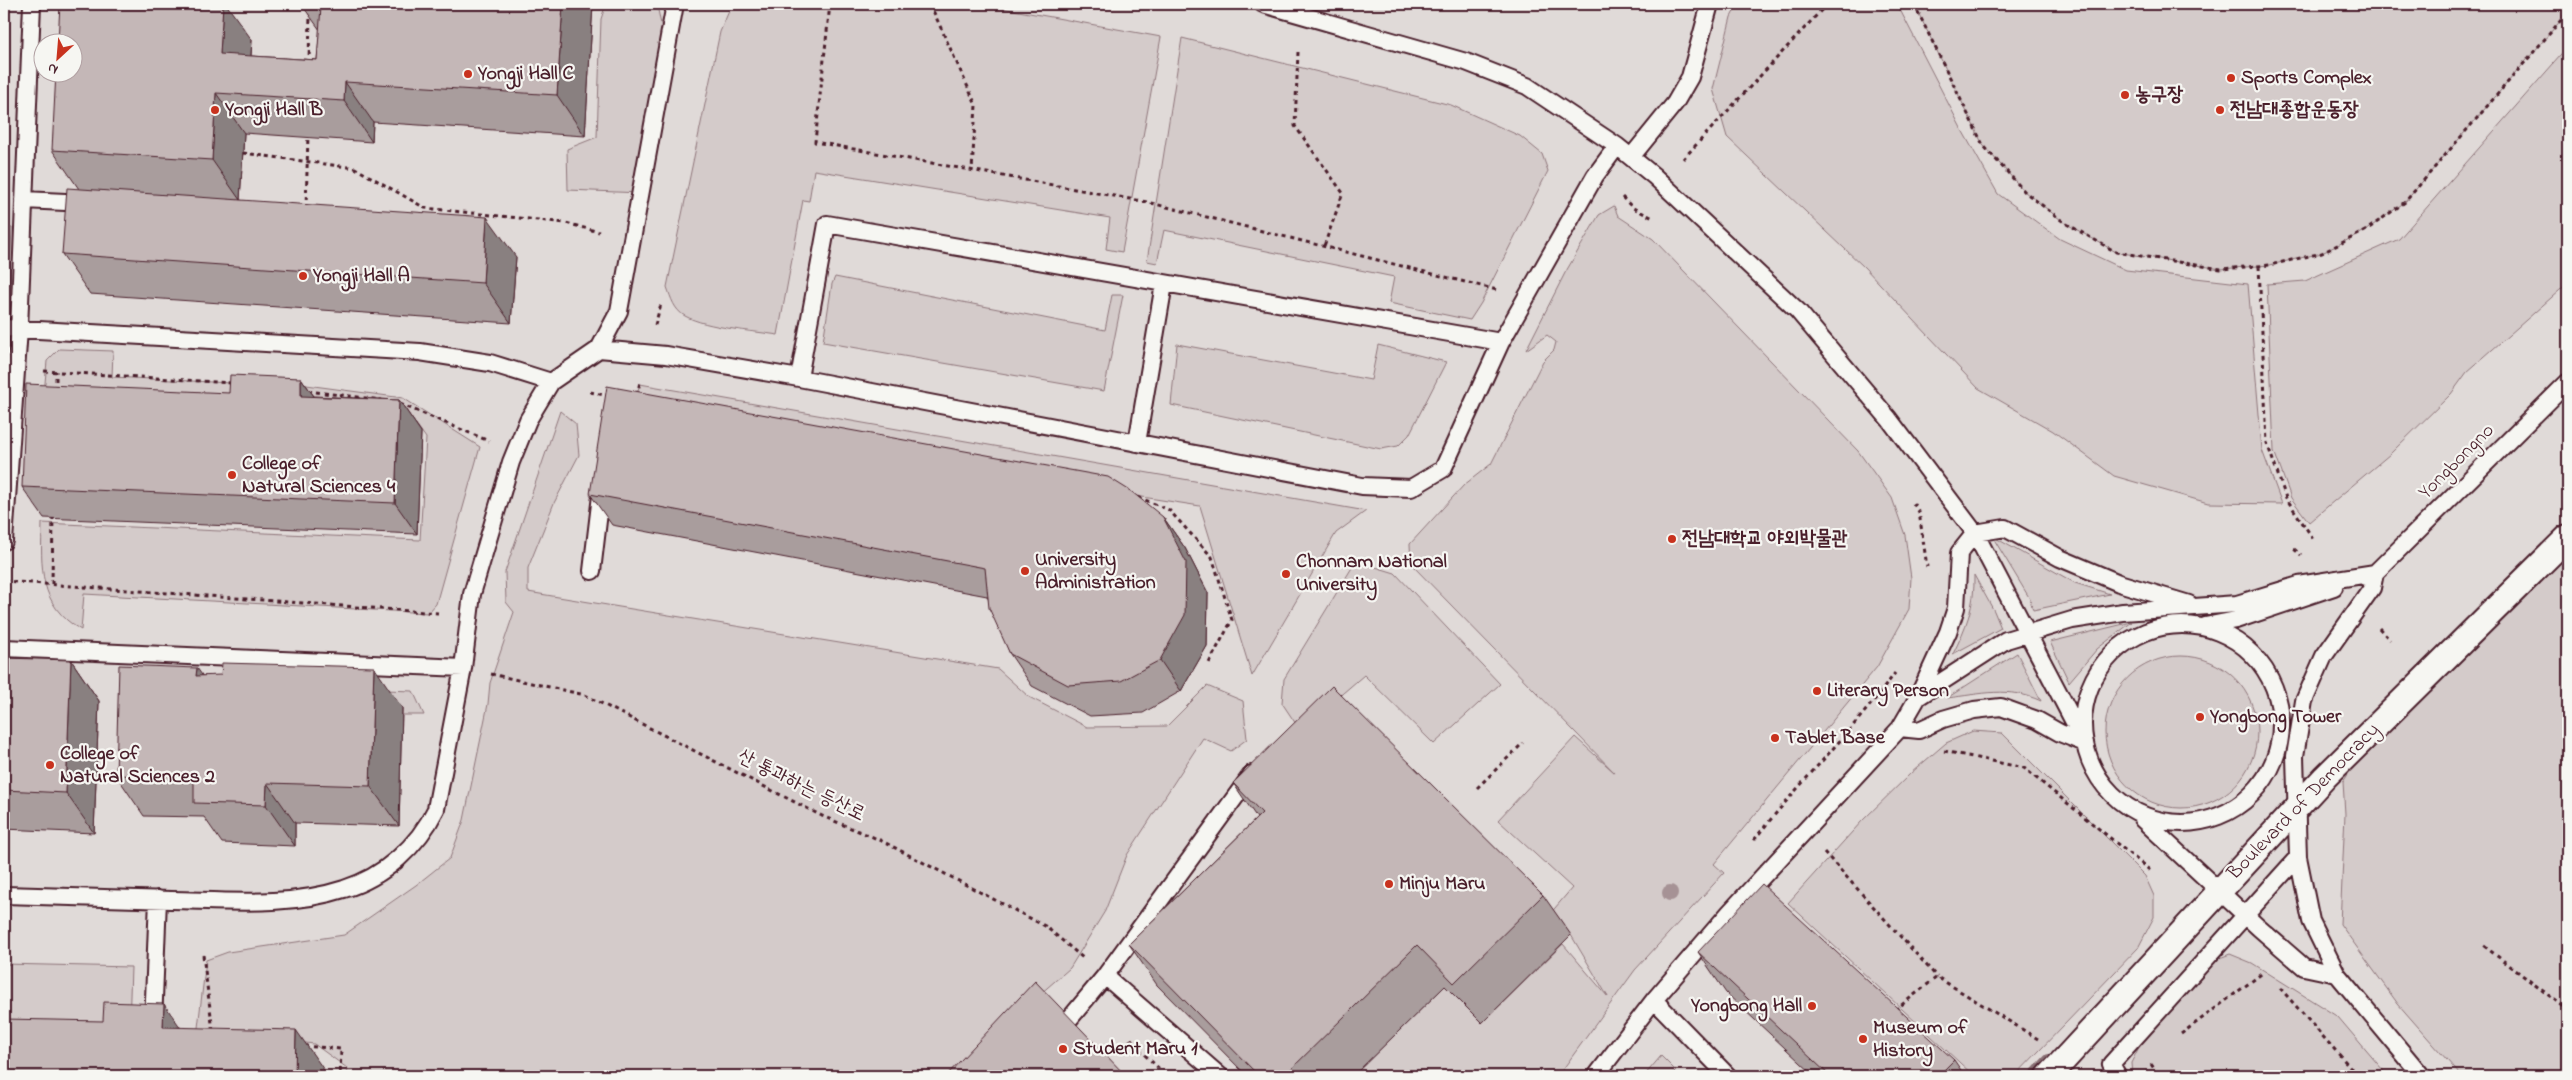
<svg xmlns="http://www.w3.org/2000/svg" width="2572" height="1080" font-family="'Indie Flower','Poor Story',sans-serif">
  <rect width="100%" height="100%" fill="#ece9e6"/>
  <filter id="ink" filterUnits="userSpaceOnUse"><feTurbulence type="fractalNoise" baseFrequency=".02" numOctaves="2"/><feDisplacementMap in="SourceGraphic" scale="10" xChannelSelector="R" yChannelSelector="G"/><feConvolveMatrix kernelMatrix="1 2 1 2 8 2 1 2 1" color-interpolation-filters="sRGB"/></filter>
  <g filter="url(#ink)">
    <path fill="#e0dad8" fill-rule="evenodd" d="M4 4H2568V1076H4ZM42 42H72V72H42Z"/>
    <path fill="#d4cbca" stroke="#8f757a" d="M606 4H651L658 10 662 29 641 193 568 190 567 149 597 137 601 19Z
      M732 4H980L1161 37 1122 252 1106 249 1110 218 814 170 809 201 803 200 778 335C753 331 707 328 685 316 674 310 671 298 667 287L720 32Z
      M1738 4H1897L1962 130 1998 194 2060 239 2126 270 2248 284 2262 450 2282 504 2208 503 2114 476 2053 431 1978 388 1864 267 1727 137 1713 89 1731 17Z
      M1914 4H2568V12L2405 202 2365 231 2322 253 2270 265 2221 269 2116 252 2065 223 2025 192 1983 145Z
      M1182 38 1451 105 1520 136 1542 154 1548 171 1481 303 1470 320 1389 303 1394 277 1164 230 1157 263 1147 261Z
      M2568 47V283L2467 372 2451 394 2390 454 2309 522 2291 498 2274 451 2267 284 2305 281 2399 239Z
      M1614 206 1618 216 1653 239 1858 451 1892 498 1905 535 1911 578 1909 609 1877 667 1714 864 1724 873 1635 970 1558 1076H1353L1445 986 1482 1023 1563 944 1608 997 1571 935 1549 915 1572 888 1498 820 1575 737 1615 773 1411 564 1410 544 1464 485 1491 464 1543 361 1554 350 1556 342 1547 335 1526 350 1565 273 1599 215Z
      M4 227 12 228 8 308H4Z
      M835 277 1105 330 1112 295H1123L1104 391 823 342 832 284Z
      M1177 344 1371 380 1378 345 1446 362 1409 435 1398 446 1381 449 1171 405Z
      M59 349 113 351 112 377 251 384 247 417 43 405 47 361Z
      M299 384 403 398 480 447 436 604 428 613 84 594 81 630C38 605 41 567 42 523L420 540 426 438 416 424 298 401Z
      M640 384 1366 511 1336 533 1252 676 1200 506 629 417Z
      M560 411 576 424 579 455 554 503 528 568V592L998 669 1029 697 1087 727 1167 726 1207 686 1243 701 1247 739 1231 751 1203 738 1127 855 1105 911 1070 968 994 1034 965 1076H347V1068L314 1044 232 1034 195 1053 206 960 228 952 344 935 416 885 450 858 464 820 488 704 490 683 514 612 506 602 505 572Z
      M1992 536 2075 583 2110 594 2033 610 2030 599Z
      M2568 555V1076H2461L2398 1004 2340 924 2345 814 2343 782 2354 765Z
      M1356 561 1395 573 1500 684 1434 744 1364 675 1300 730 1282 703 1284 679Z
      M1974 575 1994 611 2001 628 1953 654C1966 627 1975 606 1974 575Z
      M2132 622 2097 649 2069 682 2050 642Z
      M2017 653 2041 701C2008 686 1982 694 1947 698Z
      M2105 732a76 76 0 1 1 152 0a76 76 0 1 1-152 0Z
      M278 686 413 691 424 715H402Z
      M1973 731 2002 733 2145 876 2154 896V917L2138 948 2015 1076H1974L1788 903 1862 821 1911 773 1946 743Z
      M2230 954 2252 963 2338 1017 2388 1076H2132L2131 1063 2140 1045 2217 959Z
      M4 964 131 967 128 1055 4 1051Z
      M1661 1056 1676 1071 1671 1076H1644Z"/>
    <g fill="none" stroke-linecap="round" stroke-linejoin="round">
      <path stroke="#886e73" stroke-width="12" d="M2034 1076 2049 1060"/>
      <g stroke="#4a1f2b" stroke-width="20">
        <path id="service" d="M1263 4 1466 62 1527 86 1617 146 1654 176 1798 311 1889 419 1975 533 2085 743
          M1632 156 1675 103 1690 77 1710 4
          M24 200 86 203
          M4 328 420 352 490 363 551 382
          M599 349 619 311 675 4
          M799 378 827 224 1501 342
          M1137 443 1164 284
          M4 541 19 329 32 4
          M592 571 602 487
          M2375 573 2372 588 2324 656 2304 701 2295 756 2298 857 2311 921 2337 974 2422 1076
          M2365 577 2375 573 2568 382
          M2083 724a99 99 0 1 1 198 0a99 99 0 1 1-198 0Z
          M2205 626 2236 620 2334 587
          M4 648 463 668
          M1918 697 1948 632 1956 608 1959 553 1975 533 2005 528 2060 558 2119 583 2189 604
          M1900 728 1919 730 1943 719 1974 710 2001 707 2037 720 2060 733 2085 743
          M2142 819 2259 928 2304 967 2337 974
          M4 895C59 897 115 898 171 900 228 901 289 907 344 889 384 877 418 846 436 809L463 668 472 594 511 462 528 420 551 382 599 349 666 355 799 378 1362 486 1411 488 1443 469 1501 342 1595 176 1617 146
          M1105 976 1220 1076
          M1654 1000 1728 1076
          M153 1024 158 899
          M1057 1034 1105 976 1252 774
          M1596 1076 1654 1000 1729 913 1900 728 1918 697 2006 640 2072 620 2123 612 2237 604 2299 585 2375 573
          M2118 1076 2111 1064 2298 857"/>
      </g>
      <g stroke="#4a1f2b" stroke-width="28">
        <path id="pedestrian" d="M2049 1076 2325 777 2568 537"/>
      </g>
      <path stroke="#4a1f2b" stroke-width="3" stroke-dasharray="4 4" stroke-linecap="butt" d="M830 4 815 142 1147 202 1497 290
        M930 4 976 105 972 171
        M1914 4 1983 145 2025 192 2065 223 2116 252 2221 269 2270 265 2322 253 2365 231 2405 202 2568 12
        M1298 52 1295 126 1343 193 1324 246
        M309 63 310 14
        M243 153 355 168 425 208 566 223 599 232
        M1683 159 1827 4
        M1622 197 1633 208 1653 218
        M306 208 308 134
        M2259 266 2267 443 2286 498 2314 540
        M655 325 661 304
        M44 371 233 383
        M56 389V371
        M308 391 382 400
        M590 392 609 396
        M637 395 640 382
        M400 404 489 441
        M1138 497 1169 510 1212 557 1232 620 1209 663
        M1913 503 1919 512 1927 567
        M2294 549 2301 555
        M4 581 438 613
        M52 584 53 515
        M2379 628 2390 640
        M491 674 585 695 822 816 880 840 1045 926 1083 958
        M1944 751 2024 768 2152 872
        M1477 788 1523 743
        M1754 840C1799 783 1852 732 1895 673
        M1824 852 1937 977
        M2484 946 2568 1010
        M203 955 213 1031
        M2280 988 2358 1076
        M1895 1010 1937 977 2038 1039
        M2181 1034 2264 972
        M1133 1039 1130 1041 1167 1076
        M304 1046 341 1049 340 1076
        M2151 1064 2159 1076"/>
      <use href="#service" stroke="#f6f6f2" stroke-width="16"/>
      <use href="#pedestrian" stroke="#f6f6f2" stroke-width="24"/>
    </g>
    <circle fill="#a69295" cx="1670" cy="893" r="8"/>
    <path fill="#a99d9d" stroke="#4a1f2b" d="M593 4 585 136 373 122 372 142 244 133 240 200 516 257 511 323 90 294 62 254 79 189 52 150 252 40 251 56 317 60 320 30 302 5Z
      M301 378 314 396 399 400 421 432 417 534 44 518 22 487 229 393Z
      M590 494 1163 517 1185 548 1208 593 1207 646 1181 691 1143 713 1090 716 1032 686 1010 654 987 596 612 525Z
      M4 658 71 660 99 701 94 833 4 829Z
      M202 676 402 708 399 826 295 823V846L222 843 204 817 144 816 116 775Z
      M1233 783 1543 895 1571 935 1482 1023 1445 986 1353 1076H1247L1157 985 1129 944 1257 818Z
      M1698 952 1954 1060 1965 1076H1815L1726 993Z"/>
    <path fill="#898080" stroke="#4a1f2b" d="M223 4H226L252 40 248 94 220 54Z
      M563 4H593L585 136 557 95Z
      M345 82 373 122 372 142 344 101Z
      M216 93 244 133 240 200 212 160Z
      M487 217 516 257 511 323 483 283Z
      M301 378 323 409 301 396Z
      M399 400 421 432 417 534 395 503Z
      M1163 517 1185 548 1208 593 1207 646 1181 691 1160 660Z
      M71 660 99 701 94 833 66 793Z
      M374 667 402 708 399 826 370 786Z
      M197 668 226 709 196 676Z
      M267 783 295 823V846L266 805Z
      M164 1004 192 1044 163 1027Z
      M296 1030 324 1070V1076H295Z"/>
    <path fill="#c4b7b7" stroke="#4a1f2b" d="M60 4H223L220 54 317 60 321 7 302 5V4H563L557 95 345 82 344 101 216 93 212 160 52 150 56 72H72V42H58Z
      M67 188 487 217 483 283 62 254Z
      M230 375 301 378V396L399 400 395 503 22 487 26 384 229 393Z
      M607 386 1108 477 1132 492 1163 517 1186 562 1185 615 1160 660 1121 681 1068 685 1010 654 989 608 985 568 590 494Z
      M4 658 71 660 66 793 4 790Z
      M222 663 374 667 370 786 267 783 266 805 194 803V777L116 775 119 665 197 668 196 676 221 675Z
      M1332 686 1543 895 1454 983 1417 945 1284 1076H1259L1129 944 1262 813 1233 783Z
      M1762 884 1954 1060 1938 1076H1830L1698 952Z
      M1035 981 1126 1076H946Z
      M104 1002 164 1004 163 1027 296 1030 295 1076H4V1019L103 1021Z"/>
  </g>
  <g fill="#c8321e" stroke="#f6f6f2" stroke-width="2">
    <circle cx="468" cy="74" r="5"/>
    <circle cx="2231" cy="78" r="5"/>
    <circle cx="2125" cy="95" r="5"/>
    <circle cx="215" cy="110" r="5"/>
    <circle cx="2220" cy="110" r="5"/>
    <circle cx="303" cy="276" r="5"/>
    <circle cx="232" cy="475" r="5"/>
    <circle cx="1672" cy="539" r="5"/>
    <circle cx="1025" cy="571" r="5"/>
    <circle cx="1286" cy="574" r="5"/>
    <circle cx="1817" cy="691" r="5"/>
    <circle cx="2200" cy="717" r="5"/>
    <circle cx="1775" cy="738" r="5"/>
    <circle cx="50" cy="765" r="5"/>
    <circle cx="1389" cy="884" r="5"/>
    <circle cx="1812" cy="1006" r="5"/>
    <circle cx="1863" cy="1039" r="5"/>
    <circle cx="1063" cy="1049" r="5"/>
  </g>
  <g text-anchor="middle" dominant-baseline="central" stroke-width="4.5" stroke-linejoin="round" paint-order="stroke">
    <g font-size="20" font-weight="bold" fill="#4a1f2b" stroke="#f6f6f2" text-anchor="start">
      <text x="478" y="74">Yongji Hall C</text>
      <text x="2241" y="78">Sports Complex</text>
      <text x="2135" y="95">농구장</text>
      <text x="225" y="110">Yongji Hall B</text>
      <text x="2230" y="110">전남대종합운동장</text>
      <text x="313" y="276">Yongji Hall A</text>
      <text x="242" y="464">College of<tspan x="242" dy="23">Natural Sciences 4</tspan></text>
      <text x="1682" y="539">전남대학교 야외박물관</text>
      <text x="1035" y="560">University<tspan x="1035" dy="23">Administration</tspan></text>
      <text x="1296" y="562">Chonnam National<tspan x="1296" dy="23">University</tspan></text>
      <text x="1827" y="691">Literary Person</text>
      <text x="2210" y="717">Yongbong Tower</text>
      <text x="1785" y="738">Tablet Base</text>
      <text x="60" y="754">College of<tspan x="60" dy="23">Natural Sciences 2</tspan></text>
      <text x="1399" y="884">Minju Maru</text>
      <text x="1802" y="1006" text-anchor="end">Yongbong Hall</text>
      <text x="1873" y="1028">Museum of<tspan x="1873" dy="23">History</tspan></text>
      <text x="1073" y="1049">Student Maru 1</text>
    </g>
    <g font-size="20" fill="#4a1f2b" stroke="#f6f6f2">
      <text transform="translate(2457 462) rotate(-45)">Yongbongno</text>
      <text transform="translate(801 786) rotate(26)">산 통과하는 등산로</text>
      <text transform="translate(2304 802) rotate(-46)">Boulevard of Democracy</text>
    </g>
  </g>
  <rect width="2572" height="1080" fill="none" stroke="#f6f6f2" stroke-width="20"/>
  <rect x="10" y="10" width="2552" height="1060" fill="none" stroke="#4a1f2b" stroke-width="2" filter="url(#ink)"/>
  <g transform="translate(58 58) rotate(206)"><circle r="24" fill="#f6f6f2" stroke="#b1a0a2"/>
  <path d="M0-4L9 19L0 12L-9 19Z" fill="#c8321e"/>
  <text y="-8" font-size="14" font-weight="bold" text-anchor="middle" fill="#4a1f2b">N</text>
  </g>
</svg>
